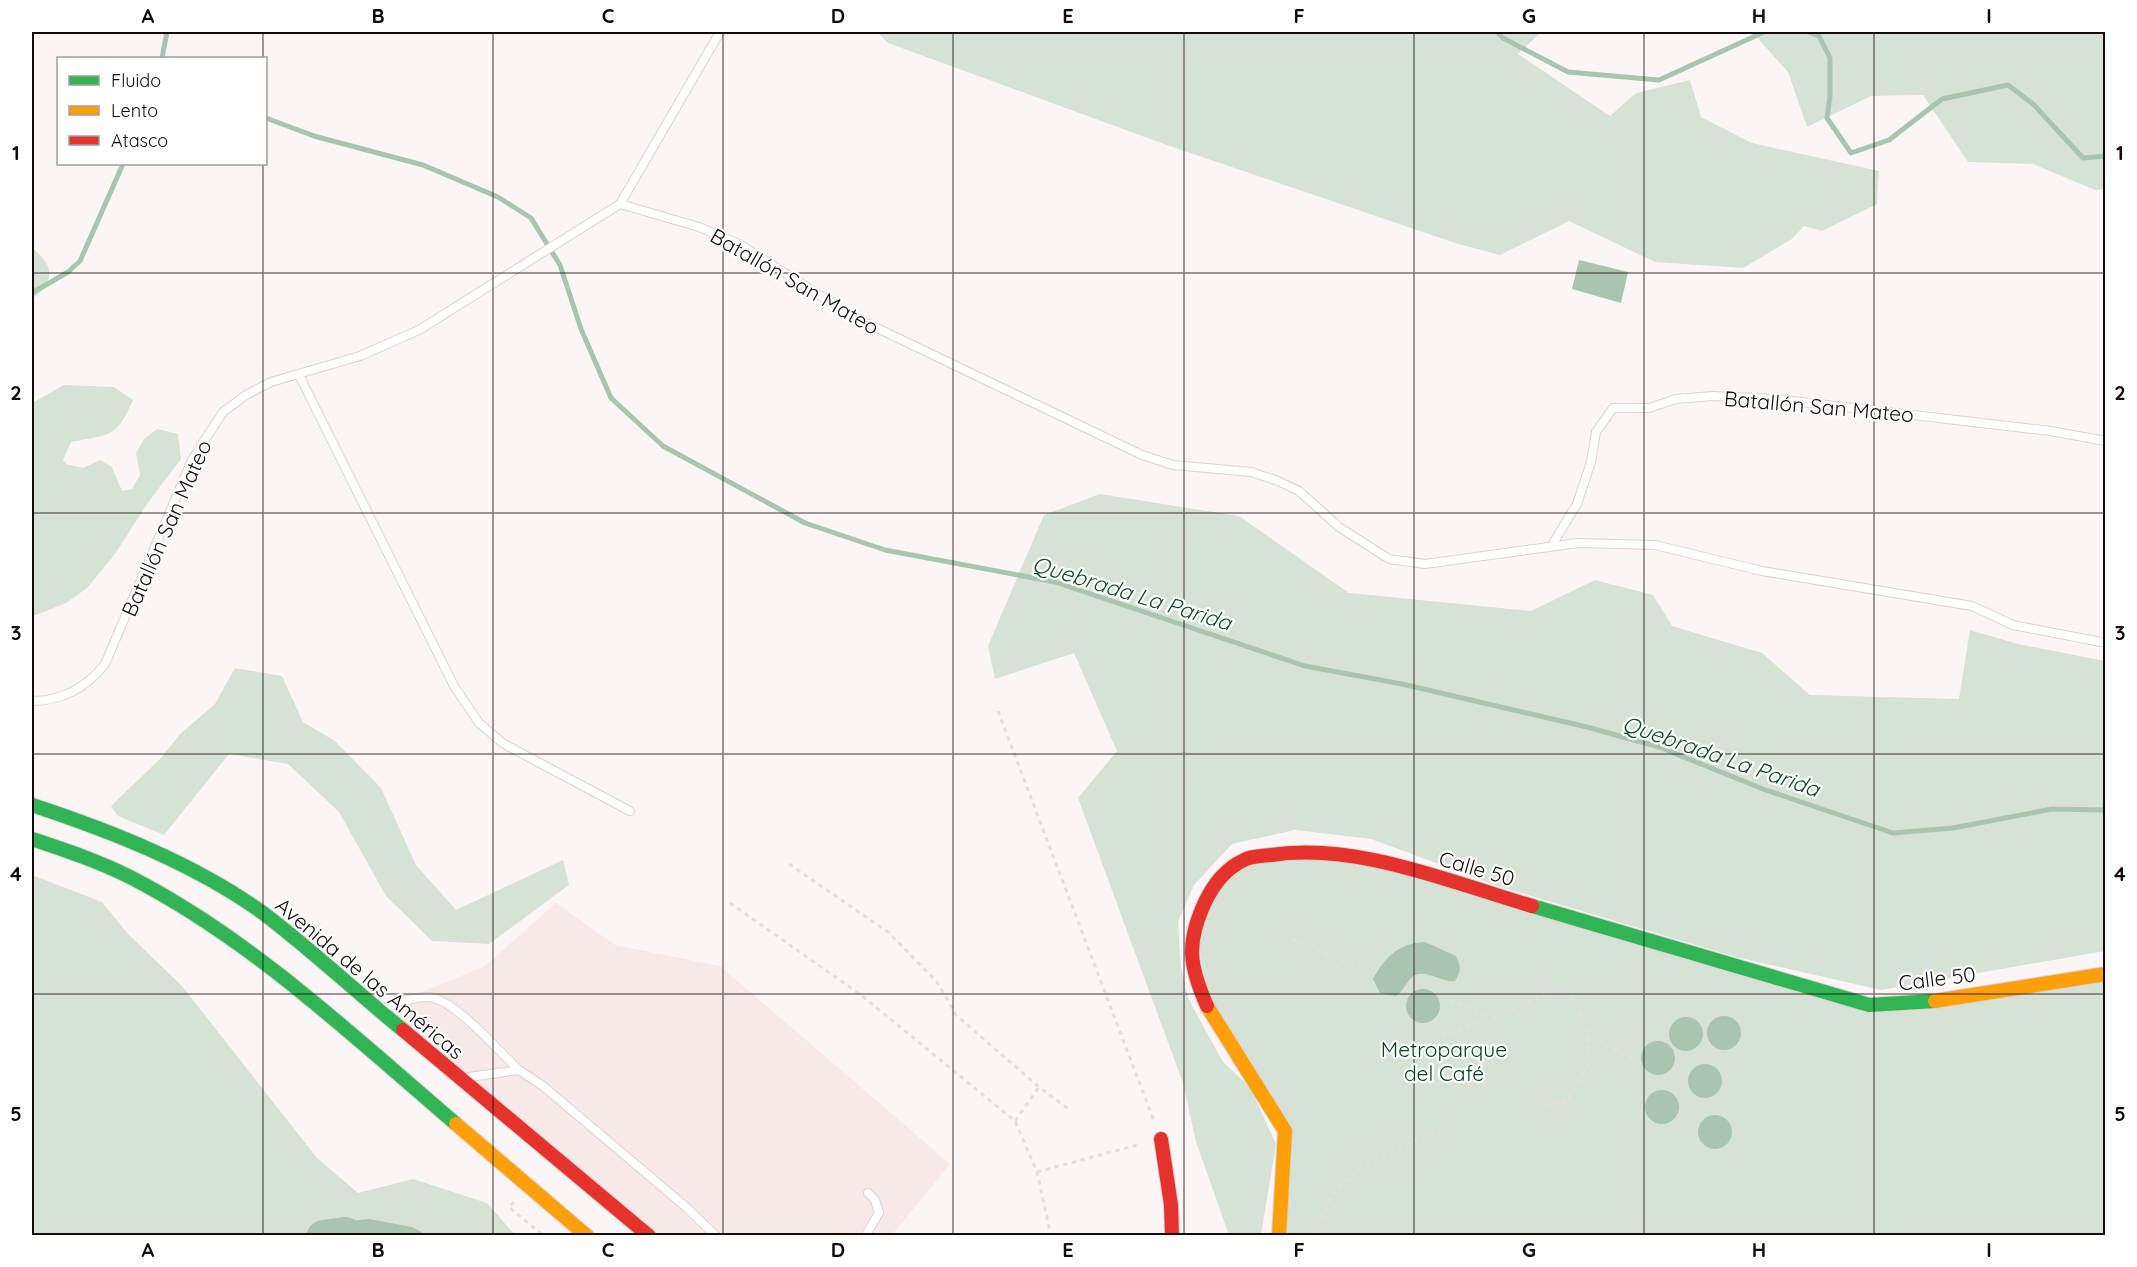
<svg xmlns="http://www.w3.org/2000/svg" width="2137" height="1267" font-family="Quicksand,sans-serif">
  <rect width="100%" height="100%" fill="#fbf6f5"/>
  <path fill="#f7e9e7" d="M556 903 615 945 720 966 950 1164 892 1235H649L378 1010 485 966Z"/>
  <path fill="#d6e2d6" d="M877 32H1541L1518 54 1610 116 1636 93 1690 80 1701 117 1752 143 1879 171 1877 204 1822 231 1804 226 1792 239 1743 268 1655 262 1569 221 1500 255 1455 243 1164 144 888 43Z
    M1752 32H2105V189L2095 190 2033 164 1968 162 1923 95 1871 96 1807 127 1788 72Z
    M32 248C55 266 55 282 32 299Z
    M64 385 114 387 133 400C116 439 110 434 71 442L63 460 66 464 83 468 100 460 112 467 122 491 132 489 140 475 136 453 144 439 157 429 178 434 181 459 149 501 115 554 87 588 66 603 36 615H32V403Z
    M1100 494 1239 516 1349 593 1531 611 1595 580 1653 595 1672 626 1762 653 1810 695 1959 699 1970 630 2018 644 2105 661V951L1881 990 1736 957 1501 887 1371 839 1295 830 1232 844 1194 885 1178 922 1181 967 1188 998 1223 1062 1250 1087 1276 1144 1261 1235H1229L1196 1142 1183 1083 1078 798 1117 751 1074 653 995 679 988 646 1044 515Z
    M235 668 282 676 303 722 335 741 381 788 416 865 456 910 563 860 569 885 489 944 432 941 386 896 339 812 288 764 229 754 164 835 118 816 111 806 160 759 181 733 215 704Z
    M1361 856 1869 1005 2105 974V1235H1279L1285 1131 1211 1015 1195 924 1245 859Z
    M32 875 102 902 128 934 182 986 317 1158 358 1193 413 1179 487 1203 515 1235 345 1233 340 1236 32 1235Z"/>
  <path fill="#aac5af" d="M1579 260 1628 272 1621 303 1572 289Z
    M1425 942 1456 956C1461 966 1461 972 1455 981 1441 983 1424 967 1412 977 1406 983 1404 990 1396 996L1380 993 1373 979C1385 957 1399 943 1425 942Z
    M1406 1006a17 17 0 1 1 34 0a17 17 0 1 1-34 0Z
    M1707 1033a17 17 0 1 1 34 0a17 17 0 1 1-34 0Z
    M1669 1034a17 17 0 1 1 34 0a17 17 0 1 1-34 0Z
    M1641 1058a17 17 0 1 1 34 0a17 17 0 1 1-34 0Z
    M1688 1081a17 17 0 1 1 34 0a17 17 0 1 1-34 0Z
    M1645 1107a17 17 0 1 1 34 0a17 17 0 1 1-34 0Z
    M1698 1132a17 17 0 1 1 34 0a17 17 0 1 1-34 0Z
    M369 1219 412 1227 427 1235 349 1236 345 1233 302 1235 329 1223Z"/>
  <g fill="none" stroke-linecap="round" stroke-linejoin="round">
    <path stroke="#aac5af" stroke-width="5" d="M1497 32 1503 38 1568 72 1659 80 1764 32
      M1808 32 1819 36 1830 58V96L1827 118 1851 153 1889 140 1942 99 2008 85 2033 104 2083 158 2106 156
      M162 58 167 32
      M266 118 314 136 423 165 498 197 531 218 560 265 581 329 611 398 663 446 805 523 885 550 1055 582 1305 666 1402 684 1587 727 1659 747 1763 789 1893 833 1953 828 2052 809 2106 810
      M32 293 68 272 80 261 123 164"/>
    <path stroke="#aac5af" stroke-width="32" d="M323 1236 345 1233 347 1236"/>
    <g stroke="#dad3d1" stroke-width="10">
      <path id="lane" d="M620 204 699 227 739 244 854 317 1142 455 1173 465 1251 472 1278 481 1299 491 1339 527 1389 559 1425 564 1578 543 1655 545 1762 571 1972 606 2013 625 2106 643
        M299 375 454 686 479 723 504 744 630 811
        M1552 545 1577 504 1591 462 1596 432 1613 408H1649L1676 399 1712 396 1776 399 2050 431 2106 441
        M32 701C63 701 86 688 105 664L192 460 223 412 246 395 271 382 360 356 419 330 620 204 720 32
        M383 1008C398 1003 412 997 428 997 454 998 499 1052 519 1070
        M469 1077 519 1070 543 1086 686 1207 716 1236
        M865 1236 879 1213 875 1200 868 1193"/>
    </g>
    <g stroke="#dad3d1" stroke-width="16">
      <path id="fast" d="M32 805C111 831 195 864 263 913 311 949 356 992 403 1030
        M32 839C65 850 98 861 130 877 251 939 353 1036 456 1124
        M1532 906 1869 1005 1935 1001"/>
    </g>
    <g stroke="#dad3d1" stroke-width="16">
      <path id="slow" d="M1935 1001 2106 974
        M1207 1006 1285 1131 1279 1236
        M456 1124 587 1236"/>
    </g>
    <g stroke="#dad3d1" stroke-width="16">
      <path id="jam" d="M1207 1006C1189 965 1186 943 1205 902 1214 884 1225 869 1244 860 1251 856 1263 856 1271 855 1356 842 1450 882 1532 906
        M403 1030 649 1236
        M1161 1139 1171 1205 1172 1236"/>
    </g>
    <path stroke="#e2e0df" stroke-width="3" stroke-dasharray="4.5 4.5" stroke-linecap="butt" d="M998 711 1154 1121
      M789 864 888 932 937 982 956 1015 1039 1087 1070 1110
      M730 903 861 995 1015 1121 1037 1172 1051 1236
      M1292 939 1361 969
      M1494 1018 1564 985 1586 1025 1590 1061 1567 1102 1540 1105
      M1437 1025 1444 1035 1494 1018 1445 998
      M1588 1038 1635 1060
      M1015 1121 1039 1087
      M1037 1172 1141 1144
      M514 1202 509 1207 544 1236
      M1316 1236 1332 1194 1362 1166 1453 1123"/>
    <use href="#lane" stroke="#fefefe" stroke-width="8"/>
    <use href="#fast" stroke="#30b455" stroke-width="14"/>
    <use href="#slow" stroke="#ff9f0a" stroke-width="14"/>
    <use href="#jam" stroke="#e5322d" stroke-width="14"/>
  </g>
  <path fill="none" stroke="#130b0a" stroke-width="1.5" stroke-opacity="0.55" d="M263 32V58M493 32V1236M723 32V1236M953 32V1236M1184 32V1236M1414 32V1236M1644 32V1236M1874 32V1236M263 164V1236M32 273H2106M32 513H2106M32 754H2106M32 994H2106"/>
  <g text-anchor="middle" dominant-baseline="central" stroke-width="4.5" stroke-linejoin="round" paint-order="stroke">
    <g font-size="21" fill="#130b0a" stroke="#fff">
      <text transform="translate(795 281) rotate(30)">Batallón San Mateo</text>
      <text transform="translate(1819 406) rotate(5)">Batallón San Mateo</text>
      <text transform="translate(166 528) rotate(-66)">Batallón San Mateo</text>
      <text transform="translate(1477 868) rotate(16)">Calle 50</text>
      <text transform="translate(370 978) rotate(40)">Avenida de las Américas</text>
      <text transform="translate(1937 978) rotate(-7)">Calle 50</text>
    </g>
    <g font-size="21" fill="#00451d" stroke="#fff">
      <text x="1444" y="1049">Metroparque<tspan x="1444" dy="24">del Café</tspan></text>
    </g>
    <g font-size="22" font-style="italic" fill="#0b4c24" stroke="#fff">
      <text transform="translate(1132 593) rotate(17)">Quebrada La Parida</text>
      <text transform="translate(1721 756) rotate(19)">Quebrada La Parida</text>
    </g>
  </g>
  <rect width="2137" height="1267" fill="none" stroke="#ffffff" stroke-width="66"/>
  <rect x="57" y="57" width="210" height="108" fill="#ffffff" stroke="#a19d9d" stroke-width="1.5"/>
  <rect x="69" y="76" width="30" height="9" fill="#30b455" stroke="#a19d9d" stroke-width="1.5"/>
  <text x="111" y="87" font-size="18" fill="#130b0a">Fluido</text>
  <rect x="69" y="106" width="30" height="9" fill="#ff9f0a" stroke="#a19d9d" stroke-width="1.5"/>
  <text x="111" y="117" font-size="18" fill="#130b0a">Lento</text>
  <rect x="69" y="136" width="30" height="9" fill="#e5322d" stroke="#a19d9d" stroke-width="1.5"/>
  <text x="111" y="147" font-size="18" fill="#130b0a">Atasco</text>
  <rect x="33" y="33" width="2071" height="1201" fill="none" stroke="#130b0a" stroke-width="2"/>
  <g font-size="20" text-anchor="middle" font-weight="bold" fill="#130b0a">
    <text x="148" y="23">A</text>
    <text x="378" y="23">B</text>
    <text x="608" y="23">C</text>
    <text x="838" y="23">D</text>
    <text x="1068" y="23">E</text>
    <text x="1299" y="23">F</text>
    <text x="1529" y="23">G</text>
    <text x="1759" y="23">H</text>
    <text x="1989" y="23">I</text>
    <text x="16" y="160">1</text>
    <text x="2120" y="160">1</text>
    <text x="16" y="400">2</text>
    <text x="2120" y="400">2</text>
    <text x="16" y="640">3</text>
    <text x="2120" y="640">3</text>
    <text x="16" y="881">4</text>
    <text x="2120" y="881">4</text>
    <text x="16" y="1121">5</text>
    <text x="2120" y="1121">5</text>
    <text x="148" y="1257">A</text>
    <text x="378" y="1257">B</text>
    <text x="608" y="1257">C</text>
    <text x="838" y="1257">D</text>
    <text x="1068" y="1257">E</text>
    <text x="1299" y="1257">F</text>
    <text x="1529" y="1257">G</text>
    <text x="1759" y="1257">H</text>
    <text x="1989" y="1257">I</text>
  </g>
</svg>
